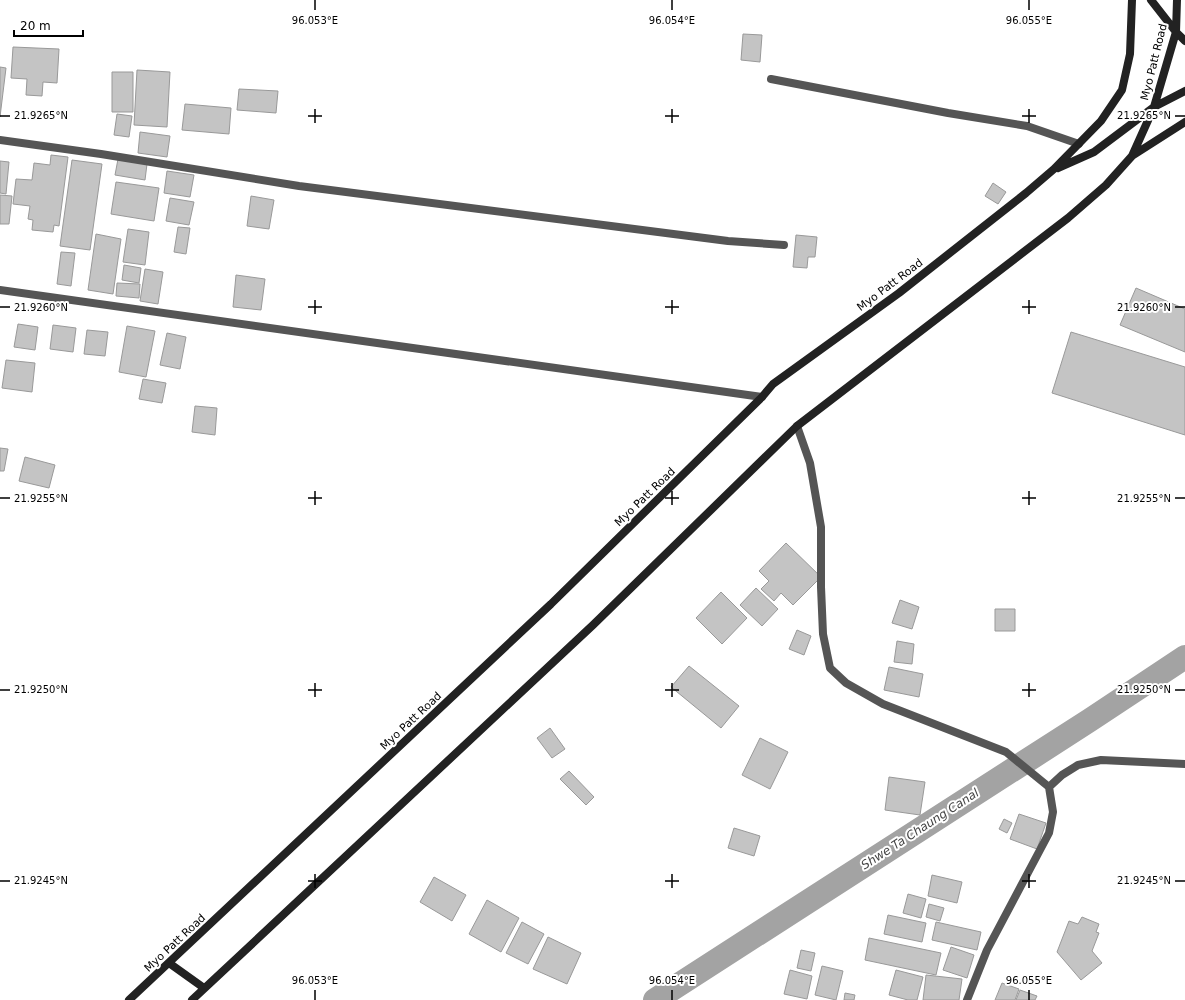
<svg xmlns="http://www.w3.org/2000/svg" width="1185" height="1000" font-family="'DejaVu Sans',sans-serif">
  <rect width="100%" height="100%" fill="#fff"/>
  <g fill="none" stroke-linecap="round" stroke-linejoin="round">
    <path stroke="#a3a3a3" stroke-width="24" d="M655 1000 1090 720 1185 657"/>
  </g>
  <path fill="#c4c4c4" stroke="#999" d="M743 34 762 35 760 62 741 60Z
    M13 47 59 49 57 83 43 82 42 96 26 95 27 79 11 78Z
    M0 67 6 68 0 117Z
    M137 70 170 72 167 127 134 125Z
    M112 72H133V112H112Z
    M239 89 278 91 276 113 237 110Z
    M185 104 231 108 229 134 182 130Z
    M117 114 132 116 129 137 114 135Z
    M140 132 170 136 167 157 138 153Z
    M51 155 68 157 59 226 54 225 53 232 32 230 33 220 28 219 30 206 13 204 16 179 32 180 34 163 50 165Z
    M118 159 147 164 145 180 115 175Z
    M72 160 102 164 90 250 60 246Z
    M0 161 9 162 6 194 0 193Z
    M167 171 194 175 190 197 164 193Z
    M116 182 159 188 154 221 111 214Z
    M993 183 1006 192 998 204 985 196Z
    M0 195 12 196 9 224H0Z
    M251 196 274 200 269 229 247 226Z
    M170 198 194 202 189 225 166 221Z
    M178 227 190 228 186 254 174 252Z
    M128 229 149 232 145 265 123 262Z
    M96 234 121 239 113 294 88 290Z
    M796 235 817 237 815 257H808L807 268 793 267Z
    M61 252 75 253 71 286 57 284Z
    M124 265 141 268 139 283 122 280Z
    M145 269 163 272 158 304 140 301Z
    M236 275 265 279 261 310 233 307Z
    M117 283 140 284 139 298 116 296Z
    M1136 288 1185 309V352L1120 325Z
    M18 324 38 327 35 350 14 347Z
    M53 325 76 328 73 352 50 349Z
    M127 326 155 331 146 377 119 372Z
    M87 330 108 332 105 356 84 354Z
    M1071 332 1185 367V435L1052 393Z
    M167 333 186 337 180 369 160 365Z
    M6 360 35 363 32 392 2 388Z
    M143 379 166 383 162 403 139 399Z
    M195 406 217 408 215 435 192 432Z
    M0 448 8 449 4 471H0Z
    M25 457 55 465 49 488 19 481Z
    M786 543 821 577 793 605 781 593 774 601 761 589 769 581 759 571Z
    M756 588 778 609 762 626 740 605Z
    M721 592 747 618 722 644 696 618Z
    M900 600 919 607 912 629 892 623Z
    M995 609H1015V631H995Z
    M797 630 811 636 804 655 789 649Z
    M897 641 914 644 912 664 894 662Z
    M689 666 739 706 721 728 671 687Z
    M889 667 923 674 919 697 884 690Z
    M550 728 565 749 552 758 537 738Z
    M760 738 788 752 770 789 742 775Z
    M569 771 594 797 586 805 560 779Z
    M889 777 925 782 920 815 885 810Z
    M1019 814 1046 823 1037 849 1010 839Z
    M1004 819 1012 823 1007 833 999 829Z
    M734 828 760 836 754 856 728 848Z
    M932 875 962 882 957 903 928 896Z
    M434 877 466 895 452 921 420 902Z
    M908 894 926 899 921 918 903 913Z
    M487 900 519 918 501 952 469 934Z
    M929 904 944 908 940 921 926 917Z
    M888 915 926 923 922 942 884 934Z
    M1082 917 1099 924 1096 932 1099 933 1092 951 1102 963 1081 980 1057 952 1069 921 1078 924Z
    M522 922 544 934 528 964 506 953Z
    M936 922 981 932 977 950 932 940Z
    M548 937 581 953 567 984 533 969Z
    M869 938 941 953 936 975 865 960Z
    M951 947 974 955 967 978 943 970Z
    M801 950 815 953 811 971 797 968Z
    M822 966 843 971 836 1000 815 995Z
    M790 970 812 976 807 999 784 994Z
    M896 970 923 977 917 1000H908L889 995Z
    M926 975 962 979 959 1000H923Z
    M1002 983 1019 989 1015 1000H995Z
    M1020 990 1037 996 1035 1000H1016Z
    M845 993 855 995 854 1000H844Z"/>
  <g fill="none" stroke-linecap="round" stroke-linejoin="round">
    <path stroke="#555" stroke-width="8" d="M771 79 948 113 1027 126 1079 144
      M0 140 101 154 299 186 728 241 784 245"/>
    <path stroke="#555" stroke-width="8" d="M0 290 762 397
      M797 426 810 463 821 527V587L823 634 830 668 846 683 883 704 1006 752 1049 787 1053 812 1049 833 987 950 967 1000
      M1049 787 1062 775 1078 765 1101 760 1185 764"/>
    <path stroke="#222" stroke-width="8" d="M1151 0 1176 32 1185 41
      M1132 156 1185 122
      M1058 168 1094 152 1154 107 1185 91
      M169 963 204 988
      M129 1000 551 604 762 397 773 384 899 293 1026 193 1054 169 1101 121 1122 90 1130 54 1132 0
      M192 1000 593 625 797 426 1068 218 1106 185 1132 156 1154 107 1176 32 1177 0"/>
  </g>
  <path fill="none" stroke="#000" stroke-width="1.5" d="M315 0V10M672 0V10M1029 0V10M315 109V123M672 109V123M1029 109V123M0 116H10M308 116H322M665 116H679M1022 116H1036M1175 116H1185M315 300V314M672 300V314M1029 300V314M0 307H10M308 307H322M665 307H679M1022 307H1036M1175 307H1185M315 491V505M672 491V505M1029 491V505M0 498H10M308 498H322M665 498H679M1022 498H1036M1175 498H1185M315 683V697M672 683V697M1029 683V697M0 690H10M308 690H322M665 690H679M1022 690H1036M1175 690H1185M315 874V888M672 874V888M1029 874V888M0 881H10M308 881H322M665 881H679M1022 881H1036M1175 881H1185M315 990V1000M672 990V1000M1029 990V1000"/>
  <g text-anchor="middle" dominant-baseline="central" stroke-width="4" stroke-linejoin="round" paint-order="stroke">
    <g font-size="11" fill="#000" stroke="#fff">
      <text transform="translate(1154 62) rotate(-76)">Myo Patt Road</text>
      <text transform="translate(890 285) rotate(-37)">Myo Patt Road</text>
      <text transform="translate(645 497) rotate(-44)">Myo Patt Road</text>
      <text transform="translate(411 721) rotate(-43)">Myo Patt Road</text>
      <text transform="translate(175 943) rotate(-43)">Myo Patt Road</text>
    </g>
    <g font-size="12" font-style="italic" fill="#444" stroke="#fff">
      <text transform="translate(920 829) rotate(-33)">Shwe Ta Chaung Canal</text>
    </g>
  </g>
  <g font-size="10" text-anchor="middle" fill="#000" stroke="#fff" stroke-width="4" stroke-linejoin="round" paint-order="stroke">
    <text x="315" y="24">96.053°E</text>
    <text x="672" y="24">96.054°E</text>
    <text x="1029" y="24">96.055°E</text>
    <text x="41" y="119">21.9265°N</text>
    <text x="1144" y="119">21.9265°N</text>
    <text x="41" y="311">21.9260°N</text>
    <text x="1144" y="311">21.9260°N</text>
    <text x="41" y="502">21.9255°N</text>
    <text x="1144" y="502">21.9255°N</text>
    <text x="41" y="693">21.9250°N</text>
    <text x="1144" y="693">21.9250°N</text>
    <text x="41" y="884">21.9245°N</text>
    <text x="1144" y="884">21.9245°N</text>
    <text x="315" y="984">96.053°E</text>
    <text x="672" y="984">96.054°E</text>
    <text x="1029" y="984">96.055°E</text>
  </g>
  <path d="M14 30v6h69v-6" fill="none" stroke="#000000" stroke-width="2"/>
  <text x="20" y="30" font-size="12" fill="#000000" stroke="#ffffff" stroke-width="3" paint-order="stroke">20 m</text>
</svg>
